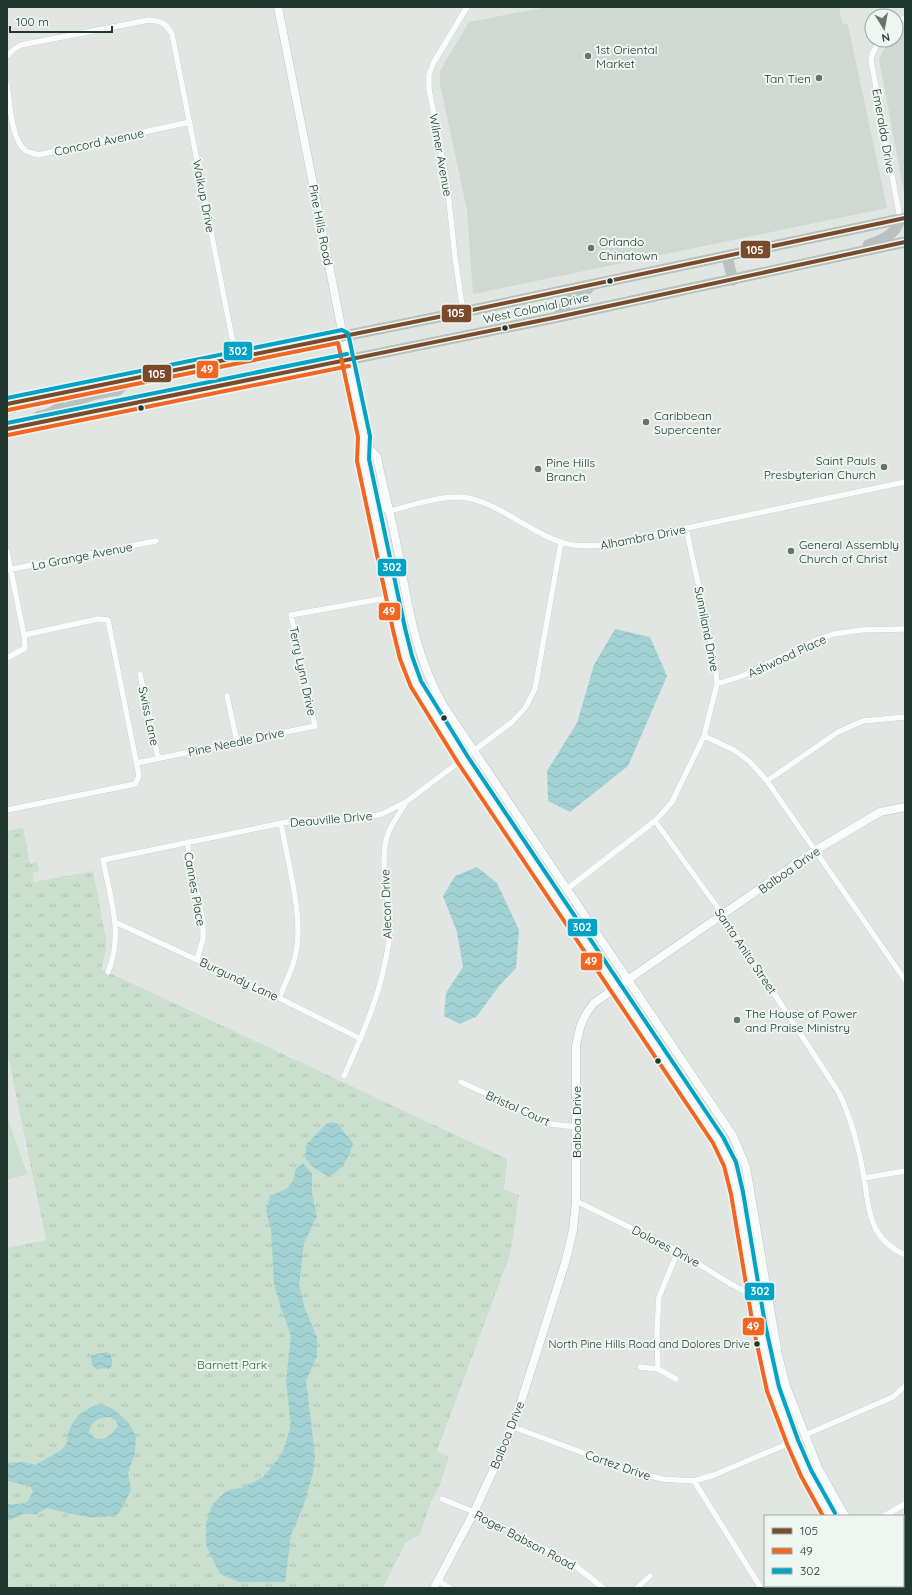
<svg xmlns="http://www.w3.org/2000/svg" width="912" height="1595" font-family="Quicksand,sans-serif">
  <defs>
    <pattern id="park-tufts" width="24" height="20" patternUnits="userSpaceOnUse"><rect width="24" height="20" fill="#cadfce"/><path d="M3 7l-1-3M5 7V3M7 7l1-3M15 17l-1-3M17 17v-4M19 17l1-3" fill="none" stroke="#adc0b1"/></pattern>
    <pattern id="water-waves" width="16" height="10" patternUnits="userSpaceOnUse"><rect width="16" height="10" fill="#a2d2d4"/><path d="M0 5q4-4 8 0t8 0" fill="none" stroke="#8bb5b6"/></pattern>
  </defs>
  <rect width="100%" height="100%" fill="#e1e6e3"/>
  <path fill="#cfd8d3" d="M547 7H839L842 23 848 25 887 208 473 294 467 210 440 84V71L469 22Z
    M905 26V198L879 59 889 40H896V30Z"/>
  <path fill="#cadfce" d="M7 1116 27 1174 7 1180Z"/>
  <path fill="url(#park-tufts)" d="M23 828 30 864 37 862 39 871 32 873 34 882 93 871 106 939V950L101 969 507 1159 504 1189 519 1195 510 1255 437 1451 449 1457 439 1487 431 1502 420 1534 405 1543 383 1588H7V1248L46 1240 7 1051V831Z"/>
  <path fill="url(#water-waves)" fill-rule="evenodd" d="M615 629 650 637 667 676 628 766 570 812 548 801 547 771 577 723 594 665Z
    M477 867 497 883 519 930 516 968 499 986 477 1016 460 1024 444 1016 446 993 463 967 457 932 443 896 455 876Z
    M332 1122 338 1124 353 1143C350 1156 341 1173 328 1176L314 1168 306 1159V1145L326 1124Z
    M303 1163 312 1174V1194L317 1216 304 1243 299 1286 305 1309 317 1337V1356L306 1381 315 1456 313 1473 304 1504 291 1535 285 1582H240L220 1574 206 1545V1523L212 1505 226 1491 244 1487 263 1477 282 1454 291 1426 286 1380 291 1336 280 1305 274 1283 271 1229 266 1211 270 1196C286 1189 294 1188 295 1170Z
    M107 1352C113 1356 114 1364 109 1369L102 1368 98 1370 92 1365 91 1357 97 1354Z
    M100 1404 113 1409 128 1422 136 1436 135 1452 128 1473 131 1490 119 1513C97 1523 70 1513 47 1508L36 1514H23L7 1521V1504H19L27 1502 33 1492 30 1486 7 1481V1463L24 1462 35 1465 60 1451 67 1443C68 1423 80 1410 100 1404ZM110 1417 116 1421 118 1426C111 1437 100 1445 89 1433 91 1420 98 1418 110 1417Z"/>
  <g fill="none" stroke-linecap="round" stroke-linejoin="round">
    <g stroke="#bec3c0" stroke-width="6">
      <path id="street" d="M896 21 905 18
        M880 40 873 52 871 60 900 219
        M7 56 13 50 21 45 149 20C161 21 166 23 172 34L236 358
        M7 85C10 103 11 140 26 151 30 153 34 153 38 155L190 122
        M463 312 455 257 447 183 429 89V74L434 62 467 7
        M389 511C410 506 435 497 458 497 491 497 529 532 561 542 575 547 591 546 606 545L905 482
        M7 551 24 635 25 648 7 658
        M7 570 156 541
        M140 674 158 758
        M717 684 742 676 816 640 834 634 861 630 905 629
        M227 696 237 742
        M704 736 734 750 749 761 767 781 905 980
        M137 763 315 726 291 615 392 597
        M767 781 838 732 863 721 905 717
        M7 810 135 784 139 776 108 620 98 619 24 635
        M655 821 723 915 839 1093C852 1120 859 1148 864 1178 867 1195 868 1216 877 1231 884 1243 893 1249 905 1255
        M187 842 203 922V939L197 959
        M567 889 655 821 672 802 704 736 717 684 715 661 686 528
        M115 922 279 998 361 1039
        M108 972C124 935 110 897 103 860L297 820 358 819 382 814 406 802 512 722 525 708 535 689 561 542
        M279 998C286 982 295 964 297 946 302 912 287 859 281 823
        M344 1076C364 1032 383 988 389 940 393 906 376 863 389 831 394 821 400 812 406 802
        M461 1082 551 1124 576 1127
        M864 1178 905 1171
        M576 1201 678 1251 729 1283 754 1296
        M640 1367 658 1369 676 1379
        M658 1369 657 1330 659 1297 678 1251
        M513 1427 638 1473 663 1479 694 1481 714 1475 792 1442
        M805 1435 893 1397 905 1386
        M694 1481 761 1588
        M442 1499 474 1512 572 1563 603 1588
        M884 1516 905 1504
        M438 1581 450 1588
        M637 1588 650 1576"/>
    </g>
    <g stroke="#bdc4c1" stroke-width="9">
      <path id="secondary" d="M278 7 343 336 364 437 363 460 406 658 416 684 428 705 718 1140 730 1164 737 1193 759 1325 773 1389 792 1442 806 1473 830 1516
        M366 444 377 457C383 487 391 516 397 546 408 604 414 653 443 705L733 1136 746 1167 778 1355 786 1386 818 1468 845 1516
        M367 473C377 485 377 500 389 511
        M871 1586 872 1588
        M887 1586 888 1588
        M434 1588 474 1512 513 1427 566 1260 573 1230 576 1201V1046C579 1029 582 1017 594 1003L816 850 880 812 905 807"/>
    </g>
    <g stroke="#bbc3bf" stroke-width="11">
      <path id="highway" d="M868 245C882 240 896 235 900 219
        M727 257 733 280
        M558 317C564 303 574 295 588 289
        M7 404 463 312 905 218
        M39 416C47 415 56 412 60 405L58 394
        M70 416 69 408 72 403 95 394 118 390 128 380
        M7 429 558 317 905 242"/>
    </g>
    <use href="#street" stroke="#fafbfb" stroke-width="5.5"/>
    <use href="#secondary" stroke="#fafbfb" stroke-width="8"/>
    <use href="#highway" stroke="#b9c1be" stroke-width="10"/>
    <g stroke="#eef6f1" stroke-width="7">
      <path id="bus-1" d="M7 404 463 312 905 218
        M7 429 558 317 905 242"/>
    </g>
    <g stroke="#eef6f1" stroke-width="7">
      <path id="bus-2" d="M8 410 338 343 358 437 357 461 393 630 400 659 411 687 458 763 713 1143 724 1166 731 1194 753 1326 767 1391 787 1444 801 1476 823 1516
        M8 435 349 366"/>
    </g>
    <g stroke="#eef6f1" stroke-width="7">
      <path id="bus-3" d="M7 398 342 330 348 333 370 436 369 459 405 628 412 656 421 681 468 757 723 1137 736 1162 743 1192 765 1324 779 1387 798 1440 811 1470 835 1513
        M7 423 347 354"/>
    </g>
    <use href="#bus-1" stroke="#7a4b2a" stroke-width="4"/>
    <use href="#bus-2" stroke="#f26522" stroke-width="4"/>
    <use href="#bus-3" stroke="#02a3c6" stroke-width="4"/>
  </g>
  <g fill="#64756e" stroke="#eef6f1" stroke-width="1.5">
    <circle cx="588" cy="56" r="4"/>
    <circle cx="819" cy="78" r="4"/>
    <circle cx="591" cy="248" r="4"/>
    <circle cx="646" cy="422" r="4"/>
    <circle cx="884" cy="467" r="4"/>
    <circle cx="538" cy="469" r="4"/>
    <circle cx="791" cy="551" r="4"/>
    <circle cx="737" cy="1020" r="4"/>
  </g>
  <g fill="#20382f" stroke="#eef6f1" stroke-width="1.5">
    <circle cx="610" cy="281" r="3.5"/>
    <circle cx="505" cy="328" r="3.5"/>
    <circle cx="141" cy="408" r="3.5"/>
    <circle cx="444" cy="718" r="3.5"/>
    <circle cx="658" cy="1061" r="3.5"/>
    <circle cx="757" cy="1344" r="3.5"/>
  </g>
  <g text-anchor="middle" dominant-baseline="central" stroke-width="4" stroke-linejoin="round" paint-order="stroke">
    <g font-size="11" fill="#20382f" stroke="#eef6f1" text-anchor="end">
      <text x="750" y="1344">North Pine Hills Road and Dolores Drive</text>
    </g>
    <g font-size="12" fill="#20382f" stroke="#eef6f1" text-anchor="start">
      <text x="596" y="49">1st Oriental<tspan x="596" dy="14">Market</tspan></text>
      <text x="811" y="78" text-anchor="end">Tan Tien</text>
      <text x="599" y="241">Orlando<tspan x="599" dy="14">Chinatown</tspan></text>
      <text x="654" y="415">Caribbean<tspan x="654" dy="14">Supercenter</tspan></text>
      <text x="876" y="460" text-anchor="end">Saint Pauls<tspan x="876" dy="14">Presbyterian Church</tspan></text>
      <text x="546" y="462">Pine Hills<tspan x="546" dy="14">Branch</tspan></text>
      <text x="799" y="544">General Assembly<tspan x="799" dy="14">Church of Christ</tspan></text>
      <text x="745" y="1013">The House of Power<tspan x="745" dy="14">and Praise Ministry</tspan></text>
    </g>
    <g font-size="12" fill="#20382f" stroke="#eef6f1">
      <text transform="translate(884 131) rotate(80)">Emeralda Drive</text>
      <text transform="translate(99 142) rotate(-12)">Concord Avenue</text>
      <text transform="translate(441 155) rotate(80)">Wilmer Avenue</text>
      <text transform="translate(204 196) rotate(79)">Walkup Drive</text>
      <text transform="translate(321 225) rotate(79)">Pine Hills Road</text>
      <text transform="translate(536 308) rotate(-12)">West Colonial Drive</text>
      <text transform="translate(643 537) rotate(-11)">Alhambra Drive</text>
      <text transform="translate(82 556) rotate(-11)">La Grange Avenue</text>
      <text transform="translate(707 629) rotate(79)">Sunniland Drive</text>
      <text transform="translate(787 656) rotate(-25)">Ashwood Place</text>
      <text transform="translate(303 671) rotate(78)">Terry Lynn Drive</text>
      <text transform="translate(149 716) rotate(78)">Swiss Lane</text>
      <text transform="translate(236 742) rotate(-12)">Pine Needle Drive</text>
      <text transform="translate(331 819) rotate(-5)">Deauville Drive</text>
      <text transform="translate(789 870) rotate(-35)">Balboa Drive</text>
      <text transform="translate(195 889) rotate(80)">Cannes Place</text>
      <text transform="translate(386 904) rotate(-92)">Alecon Drive</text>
      <text transform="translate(746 951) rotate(56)">Santa Anita Street</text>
      <text transform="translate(239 979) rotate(25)">Burgundy Lane</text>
      <text transform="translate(518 1108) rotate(24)">Bristol Court</text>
      <text transform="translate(576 1122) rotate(-90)">Balboa Drive</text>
      <text transform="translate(666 1246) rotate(28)">Dolores Drive</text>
      <text transform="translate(507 1435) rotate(-68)">Balboa Drive</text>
      <text transform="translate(618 1465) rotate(19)">Cortez Drive</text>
      <text transform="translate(525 1540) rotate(28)">Roger Babson Road</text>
    </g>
    <g font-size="12" fill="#2c6d3e" stroke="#eef6f1">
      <text x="232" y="1364">Barnett Park</text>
    </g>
  </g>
  <g stroke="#eef6f1" stroke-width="1.5">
    <rect x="740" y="240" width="31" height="19" rx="4" fill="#7a4b2a"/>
    <rect x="441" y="304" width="31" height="19" rx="4" fill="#7a4b2a"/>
    <rect x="223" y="341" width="30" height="20" rx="4" fill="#02a3c6"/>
    <rect x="196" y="360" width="23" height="19" rx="4" fill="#f26522"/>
    <rect x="142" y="364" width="30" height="19" rx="4" fill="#7a4b2a"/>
    <rect x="377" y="558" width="30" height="19" rx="4" fill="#02a3c6"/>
    <rect x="378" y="602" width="23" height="19" rx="4" fill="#f26522"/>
    <rect x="567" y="918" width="31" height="19" rx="4" fill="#02a3c6"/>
    <rect x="580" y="952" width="23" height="19" rx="4" fill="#f26522"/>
    <rect x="744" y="1282" width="31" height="19" rx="4" fill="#02a3c6"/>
    <rect x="742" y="1317" width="23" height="19" rx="4" fill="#f26522"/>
  </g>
  <g font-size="11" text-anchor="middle" font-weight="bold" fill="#fff">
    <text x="755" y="254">105</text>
    <text x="456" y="317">105</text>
    <text x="238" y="355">302</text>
    <text x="207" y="373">49</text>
    <text x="157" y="378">105</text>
    <text x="392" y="571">302</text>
    <text x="389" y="615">49</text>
    <text x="582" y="931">302</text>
    <text x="591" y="965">49</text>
    <text x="760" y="1295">302</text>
    <text x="753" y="1330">49</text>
  </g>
  <rect width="912" height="1595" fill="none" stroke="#20382f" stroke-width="16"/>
  <rect x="764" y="1515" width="140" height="72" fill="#eef6f1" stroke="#9caaa3"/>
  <rect x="772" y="1528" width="20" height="6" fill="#7a4b2a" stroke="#9caaa3"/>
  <text x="800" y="1535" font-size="12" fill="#20382f">105</text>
  <rect x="772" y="1548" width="20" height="6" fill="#f26522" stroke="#9caaa3"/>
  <text x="800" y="1555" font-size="12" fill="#20382f">49</text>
  <rect x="772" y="1568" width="20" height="6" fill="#02a3c6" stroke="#9caaa3"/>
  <text x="800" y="1575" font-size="12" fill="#20382f">302</text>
  <g transform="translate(884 28) rotate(169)"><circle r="19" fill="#eef6f1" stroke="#9caaa3"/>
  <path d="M0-3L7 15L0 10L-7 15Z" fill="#64756e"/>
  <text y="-6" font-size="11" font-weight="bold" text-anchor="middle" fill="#20382f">N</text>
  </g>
  <path d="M10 26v6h102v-6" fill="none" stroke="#20382f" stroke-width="2"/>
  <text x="16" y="26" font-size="12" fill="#20382f" stroke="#eef6f1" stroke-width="3" paint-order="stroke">100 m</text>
</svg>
